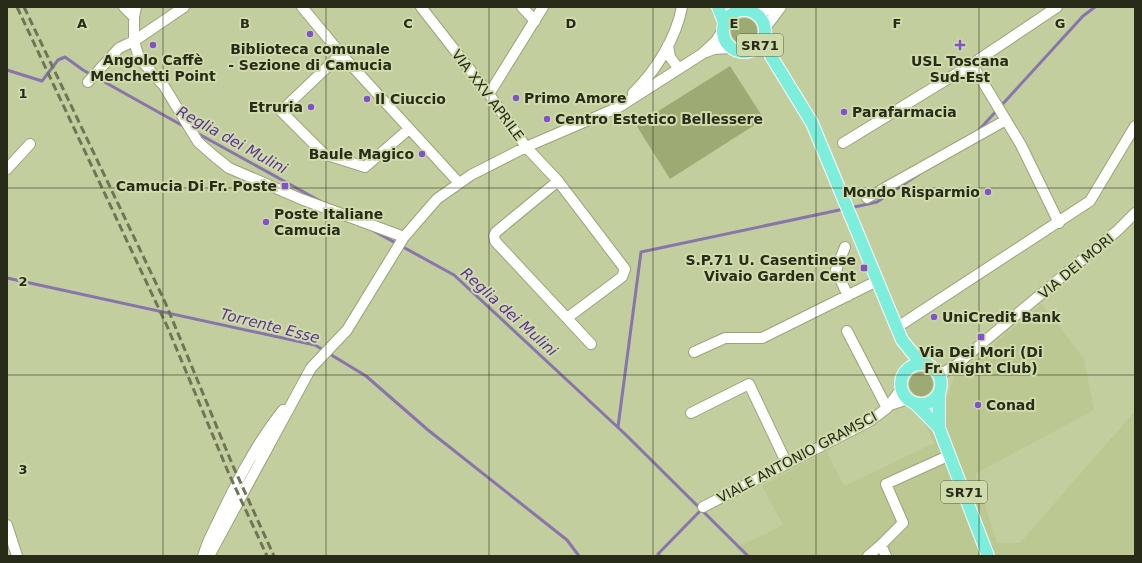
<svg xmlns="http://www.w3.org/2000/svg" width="1142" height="563" font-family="'DejaVu Sans',sans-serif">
  <rect width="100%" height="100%" fill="#c3ce9f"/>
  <path fill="#bbc891" d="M1042 304 1084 359 1094 410 975 474 997 543H1020L1135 411V556H745L736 548 783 525 762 486 826 451 844 486 934 443 921 416 946 402 954 377Z"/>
  <path fill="#9eaa73" d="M731 31a13 13 0 1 1 26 0a13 13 0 1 1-26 0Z
    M730 66 764 119 670 179 636 125Z
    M909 384a12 12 0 1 1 24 0a12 12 0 1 1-24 0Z"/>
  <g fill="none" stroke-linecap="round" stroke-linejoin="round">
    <path stroke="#8875ac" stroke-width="3" d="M7 70 42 81 58 60 65 57 83 70 185 127
      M978 131 1083 16 1095 7
      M197 133 320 201
      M850 208 877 202 919 174
      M372 230 454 275 625 434 748 556
      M7 278 315 345 366 376 428 430 567 540 579 556
      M618 427 641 252 844 209
      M660 556 658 554 701 510"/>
    <g stroke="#9aa477" stroke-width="12">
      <path id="minor" d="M124 7 134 17
        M136 7 134 17V41L139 58 164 86 198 142 214 156 229 168 301 199 404 237
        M302 7 341 54 459 183
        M421 7 489 94 526 147 558 181 625 269 622 277 567 318
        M522 7 535 21
        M753 11H763L781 7
        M765 28 781 7
        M668 45 670 57 679 69
        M706 52 714 49 731 48
        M341 54 281 111 324 154 365 167 409 129
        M972 64 1021 145 1059 223
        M88 82 119 48 134 41 184 7
        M633 93C656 71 676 38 682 7
        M489 94 543 7
        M843 143 972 64 1057 7
        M7 169 30 144
        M558 181 496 232 494 236 495 241 591 344
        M867 198 1006 120
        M845 247 836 270 848 296
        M896 328 1090 201 1135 126
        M847 331 887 408
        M694 352 725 338H762L877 281
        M939 375 956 365 1118 230 1135 213
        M890 405 908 399
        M691 413 749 384 787 464
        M703 507 870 421 887 408 902 388
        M7 525 17 556
        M203 556 208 542C230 496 251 450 283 410
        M209 556 311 368 347 330 404 237 437 199 471 175 526 147 619 107 702 54 716 41 722 31
        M868 556 881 545
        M886 556 881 545 903 523 886 484 950 455"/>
    </g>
    <g stroke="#fff" stroke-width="14">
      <path id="major" d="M718 7 724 22
        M723 31a21 21 0 1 1 42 0a21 21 0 1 1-42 0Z
        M765 34 771 56 812 123 902 340 915 356 930 366
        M901 384a20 20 0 1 1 40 0a20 20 0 1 1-40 0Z
        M939 393V428
        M915 403 939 428 988 556"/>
    </g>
    <use href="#minor" stroke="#fff" stroke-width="10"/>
    <use href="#major" stroke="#7deedc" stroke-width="12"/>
    <path stroke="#6f7656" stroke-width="3" stroke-dasharray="8 4" stroke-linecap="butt" d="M17 7 167 326 229 474 267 556
      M24 7 165 302 233 466 274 556"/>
  </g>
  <path fill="none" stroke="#272b18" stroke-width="1" stroke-opacity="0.55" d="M163 7V556M326 7V556M489 7V556M653 7V556M816 7V556M979 7V556M7 188H1135M7 375H1135"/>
  <g fill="#8152ca" stroke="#d0dbac" stroke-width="1.5">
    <circle cx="310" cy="34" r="4"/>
    <circle cx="153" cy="45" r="4"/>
    <path d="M958 39h4v4h4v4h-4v4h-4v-4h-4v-4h4z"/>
    <circle cx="516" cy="98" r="4"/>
    <circle cx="367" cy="99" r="4"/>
    <circle cx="311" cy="107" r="4"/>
    <circle cx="844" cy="112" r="4"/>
    <circle cx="547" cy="119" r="4"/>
    <circle cx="422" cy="154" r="4"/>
    <rect x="281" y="182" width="8" height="8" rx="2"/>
    <circle cx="988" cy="192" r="4"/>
    <circle cx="266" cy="222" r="4"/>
    <rect x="860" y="264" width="8" height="8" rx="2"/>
    <circle cx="934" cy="317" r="4"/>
    <rect x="977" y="333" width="8" height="8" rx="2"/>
    <circle cx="978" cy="405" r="4"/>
  </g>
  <g text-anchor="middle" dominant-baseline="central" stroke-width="4" stroke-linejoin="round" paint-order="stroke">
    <g fill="#d0dbac" stroke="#5a6044" stroke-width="1">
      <rect x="737" y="34" width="46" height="22" rx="3"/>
      <rect x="941" y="481" width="46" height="22" rx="3"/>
    </g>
    <g font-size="13" font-weight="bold" fill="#272b18">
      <text x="760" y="45">SR71</text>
      <text x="964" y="492">SR71</text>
    </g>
    <g font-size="14" font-weight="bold" fill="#272b18" stroke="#d0dbac" text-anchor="start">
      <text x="310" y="49" text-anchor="middle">Biblioteca comunale<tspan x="310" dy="16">- Sezione di Camucia</tspan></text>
      <text x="153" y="60" text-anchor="middle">Angolo Caffè<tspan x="153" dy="16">Menchetti Point</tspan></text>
      <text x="960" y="61" text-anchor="middle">USL Toscana<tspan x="960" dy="16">Sud-Est</tspan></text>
      <text x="524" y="98">Primo Amore</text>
      <text x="375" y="99">Il Ciuccio</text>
      <text x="303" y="107" text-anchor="end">Etruria</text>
      <text x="852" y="112">Parafarmacia</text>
      <text x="555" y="119">Centro Estetico Bellessere</text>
      <text x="414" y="154" text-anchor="end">Baule Magico</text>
      <text x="277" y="186" text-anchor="end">Camucia Di Fr. Poste</text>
      <text x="980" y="192" text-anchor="end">Mondo Risparmio</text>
      <text x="274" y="214">Poste Italiane<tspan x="274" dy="16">Camucia</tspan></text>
      <text x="856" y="260" text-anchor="end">S.P.71 U. Casentinese<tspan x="856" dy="16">Vivaio Garden Cent</tspan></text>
      <text x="942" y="317">UniCredit Bank</text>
      <text x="981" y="352" text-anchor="middle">Via Dei Mori (Di<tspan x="981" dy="16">Fr. Night Club)</tspan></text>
      <text x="986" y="405">Conad</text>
    </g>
    <g font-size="14" fill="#272b18" stroke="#d0dbac">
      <text transform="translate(488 95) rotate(53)">VIA XXV APRILE</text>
      <text transform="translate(1076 266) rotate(-40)">VIA DEI MORI</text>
      <text transform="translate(797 457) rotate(-28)">VIALE ANTONIO GRAMSCI</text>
    </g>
    <g font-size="15" font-style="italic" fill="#5d3498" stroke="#d0dbac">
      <text transform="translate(232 140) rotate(29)">Reglia dei Mulini</text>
      <text transform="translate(509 312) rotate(42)">Reglia dei Mulini</text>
      <text transform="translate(270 326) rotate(14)">Torrente Esse</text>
    </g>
  </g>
  <g font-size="13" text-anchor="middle" font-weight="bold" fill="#272b18" stroke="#d0dbac" stroke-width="4" stroke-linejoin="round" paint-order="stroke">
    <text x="82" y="28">A</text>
    <text x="245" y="28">B</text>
    <text x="408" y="28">C</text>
    <text x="571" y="28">D</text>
    <text x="734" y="28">E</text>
    <text x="897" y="28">F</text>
    <text x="1060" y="28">G</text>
    <text x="23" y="98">1</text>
    <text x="23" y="286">2</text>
    <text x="23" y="474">3</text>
  </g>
  <rect width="1142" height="563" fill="none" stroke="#272b18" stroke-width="16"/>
</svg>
